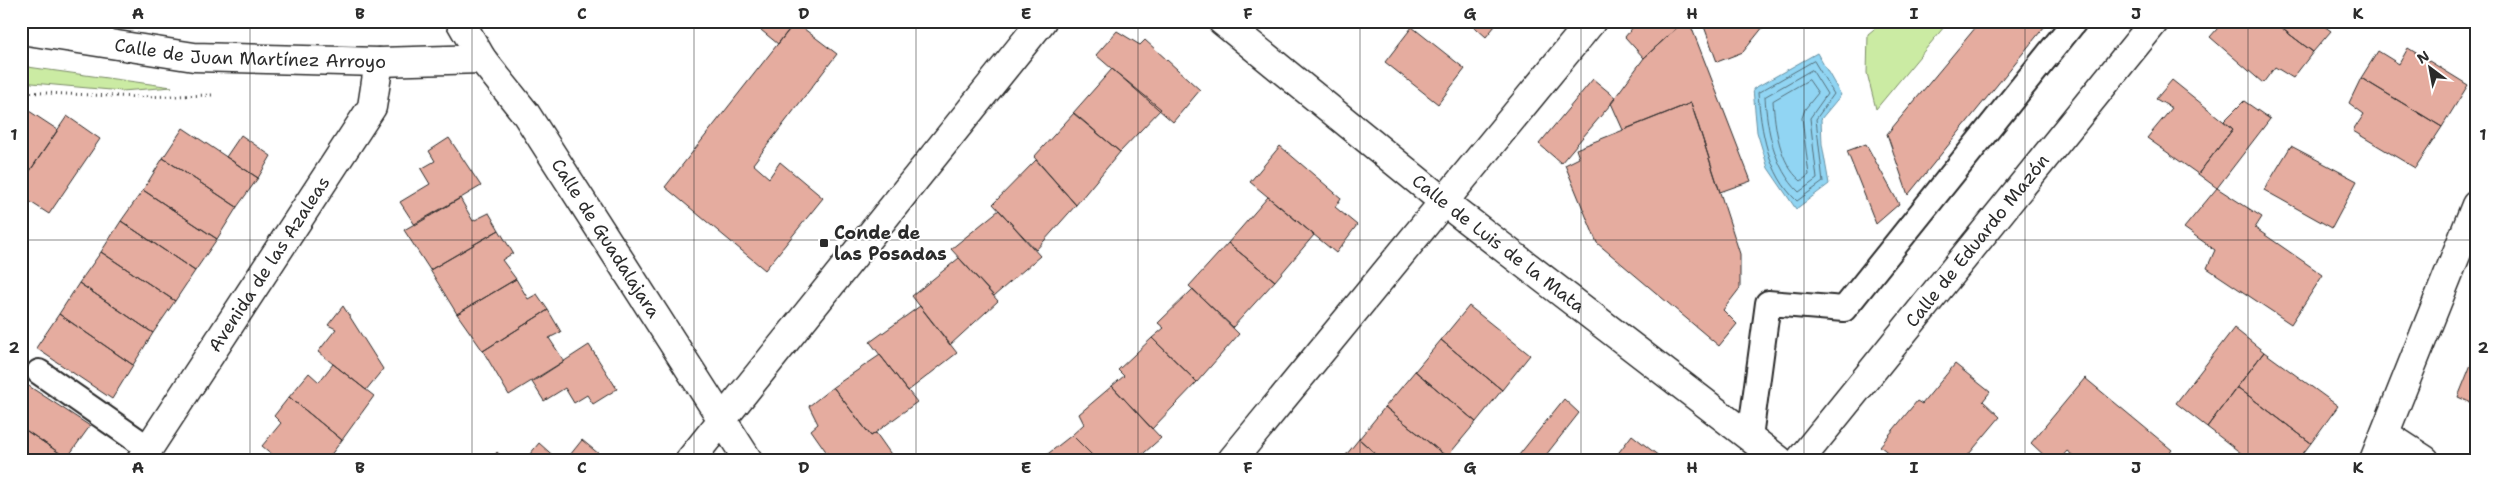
<svg xmlns="http://www.w3.org/2000/svg" width="2497" height="481" font-family="'Shantell Sans',sans-serif">
  <rect width="100%" height="100%" fill="#fff"/>
  <filter id="ink" filterUnits="userSpaceOnUse"><feTurbulence type="fractalNoise" baseFrequency=".02" numOctaves="2"/><feDisplacementMap in="SourceGraphic" scale="10" xChannelSelector="R" yChannelSelector="G"/><feConvolveMatrix kernelMatrix="1 2 1 2 8 2 1 2 1" color-interpolation-filters="sRGB"/></filter>
  <g filter="url(#ink)">
    <path fill="#cbeba3" stroke="#7b8b67" d="M1884 21H1949L1876 109 1867 73 1868 34Z
      M21 66 42 69 172 87 122 91 21 82Z"/>
    <path fill="#91d5f3" stroke="#6891a3" d="M1817 53 1841 95 1821 119 1822 144 1829 184 1796 209 1768 168 1757 132 1753 89Z"/>
    <g fill="none" stroke-linecap="round" stroke-linejoin="round">
      <path stroke="#546f7b" stroke-width="1" d="M1814 61 1834 94 1816 119 1823 182 1797 201C1768 174 1761 131 1758 93Z
        M1812 70 1827 94 1810 118 1817 179 1799 192C1774 168 1767 130 1765 97Z
        M1809 80 1818 93 1805 109 1802 118 1809 175 1801 181C1779 163 1775 127 1773 101Z"/>
    </g>
    <path fill="#e5ac9f" stroke="#2b2b2b" d="M750 21H796L778 44Z
      M1468 21H1499L1486 37Z
      M1638 21H1684L1644 58 1625 37Z
      M1684 21H1689L1751 181 1720 192 1691 103 1623 130 1611 103 1644 58Z
      M1702 21H1768L1743 52 1717 62Z
      M1981 21H2049L1908 195 1887 134Z
      M2224 21H2272L2313 52 2293 78 2275 67 2263 83 2210 37Z
      M2272 21H2317L2331 31 2313 52Z
      M795 22 837 54 753 164 769 178 780 162 823 198 765 270 665 187Z
      M1412 27 1465 69 1438 104 1385 62Z
      M1117 31 1140 45 1145 40 1200 90 1173 122 1096 55Z
      M2408 48 2468 85 2442 127 2361 78 2378 51 2399 64Z
      M1112 69 1161 109 1120 152 1073 113Z
      M2361 78 2442 127 2415 168 2353 131 2364 114 2349 103Z
      M1593 79 1616 98 1561 163 1539 144Z
      M2172 80 2233 129 2198 174 2147 138 2172 108 2156 99Z
      M2244 101 2270 119 2217 188 2198 174 2233 129 2224 121Z
      M1691 103 1740 254V288L1723 310 1737 324 1719 346 1597 243 1565 165 1579 158 1576 149Z
      M26 109 58 130 21 184V116Z
      M1074 113 1120 152 1076 205 1034 157Z
      M67 116 100 139 49 214 21 196V184Z
      M183 128 258 178 237 207 163 158Z
      M241 135 271 156 258 178 226 157Z
      M449 138 481 186 415 225 400 202 430 184 421 169 435 161 429 151Z
      M1866 144 1899 204 1876 224 1847 151Z
      M1280 146 1341 198 1335 207 1357 225 1336 253 1250 182Z
      M2291 146 2357 181 2332 228 2264 190Z
      M163 158 237 207 217 239 143 190Z
      M1036 160 1076 205 1036 250 993 204Z
      M2217 188 2262 217 2255 228 2323 275 2291 324 2207 268 2215 250 2184 228Z
      M143 190 217 239 195 271 121 221Z
      M1268 197 1314 235 1275 281 1228 243Z
      M460 198 473 221 489 213 499 230 430 270 404 230Z
      M999 210 1040 256 994 296 951 249Z
      M121 221 195 271 175 301 101 252Z
      M499 230 513 253 502 260 516 279 457 314 430 270Z
      M1228 243 1275 281 1233 327 1189 286Z
      M101 252 175 301 153 333 79 283Z
      M959 258 998 301 950 345 912 296Z
      M516 279 528 299 537 294 548 310 483 351 457 314Z
      M79 283 153 333 133 365 59 314Z
      M1193 289 1239 334 1197 382 1152 338 1164 328 1158 323Z
      M343 306 383 369 366 390 318 352 336 329 328 325Z
      M920 306 957 353 908 391 870 342Z
      M1469 306 1530 355 1502 390 1441 340Z
      M548 310 561 332 549 338 564 361 509 395 483 351Z
      M59 314 133 365 112 399 36 348Z
      M2234 328 2264 352 2207 427 2176 403Z
      M1152 338 1197 382 1152 429 1112 386 1124 376 1118 370Z
      M1441 340 1502 390 1476 422 1415 371Z
      M589 345 617 389 593 404 587 395 574 403 565 388 544 401 532 382Z
      M2264 352 2338 406 2311 443 2237 387Z
      M2476 352V405L2458 397Z
      M880 355 917 402 871 436 833 387Z
      M333 364 374 396 342 440 289 397 309 373 319 382Z
      M1955 364 1990 392 1983 401 2000 417 1964 460H1897L1880 446 1917 401 1922 404Z
      M1415 371 1476 422 1447 457 1385 407Z
      M2085 378 2172 450 2164 460H2079L2067 451 2059 460H2049L2031 443Z
      M21 381 90 426 67 458 21 427Z
      M1112 386 1161 438 1136 460H1097L1072 435 1084 424 1079 414Z
      M833 387 871 436 876 433 895 460H832L811 430 818 424 809 406Z
      M2237 387 2311 443 2298 460H2250L2207 427Z
      M289 397 342 440 327 460H279L262 446 281 423 274 416Z
      M1564 399 1579 413 1542 460H1515Z
      M1385 407 1447 457 1445 460H1383L1359 439Z
      M21 427 67 458 66 460H21Z
      M1072 435 1097 460H1040Z
      M1632 435 1664 460H1613Z
      M1359 439 1383 460H1342Z
      M582 440 605 459 604 460H566Z
      M539 443 558 460H525Z
      M497 452 506 460H490Z"/>
    <g fill="none" stroke-linecap="round" stroke-linejoin="round">
      <g stroke="#2b2b2b" stroke-width="28">
        <path id="service" d="M39 372 148 448
          M1750 437 1768 303 1844 309 2075 21"/>
      </g>
      <g stroke="#2b2b2b" stroke-width="31">
        <g id="minor">
          <path id="s1" d="M460 21 482 59 526 114 748 460"/>
          <path id="s2" d="M1222 21 1444 202 1779 460"/>
          <path id="s3" d="M21 30 194 57 379 62 482 59"/>
          <path d="M2385 434 2425 460"/>
          <path id="s4" d="M141 460 372 107 379 62"/>
          <path d="M690 460 1042 21"/>
          <path d="M1232 460 1592 21"/>
          <path id="s5" d="M1800 460 2155 21"/>
          <path d="M2374 460 2476 205"/>
        </g>
      </g>
      <path stroke="#2b2b2b" stroke-width="3" stroke-dasharray="1 4" stroke-linecap="butt" d="M21 92 138 97 213 95"/>
      <use href="#service" stroke="#fff" stroke-width="24"/>
      <use href="#minor" stroke="#fff" stroke-width="28"/>
    </g>
  </g>
  <path fill="none" stroke="#2b2b2b" stroke-width="1" stroke-opacity="0.55" d="M250 21V460M472 21V460M694 21V460M916 21V460M1138 21V460M1360 21V460M1581 21V460M1804 21V460M2025 21V460M2248 21V460M21 240H2476"/>
  <rect fill="#2b2b2b" stroke="#fff" stroke-width="2" x="819" y="238" width="10" height="10" rx="2.5"/>
  <g text-anchor="middle" dominant-baseline="central" stroke-width="4" stroke-linejoin="round" paint-order="stroke">
    <g font-size="18" fill="#2b2b2b" stroke="#fff">
      <text stroke="none"><textPath href="#s3" startOffset="231">Calle de Juan Martínez Arroyo</textPath></text>
      <text stroke="none"><textPath href="#s1" startOffset="262">Calle de Guadalajara</textPath></text>
      <text stroke="none"><textPath href="#s5" startOffset="282">Calle de Eduardo Mazón</textPath></text>
      <text stroke="none"><textPath href="#s2" startOffset="355">Calle de Luis de la Mata</textPath></text>
      <text stroke="none"><textPath href="#s4" startOffset="234">Avenida de las Azaleas</textPath></text>
    </g>
    <g font-size="18" font-weight="bold" fill="#2b2b2b" stroke="#fff" text-anchor="start">
      <text x="834" y="233">Conde de<tspan x="834" dy="21">las Posadas</tspan></text>
    </g>
  </g>
  <rect width="2497" height="481" fill="none" stroke="#fff" stroke-width="55"/>
  <g transform="translate(2430 68) rotate(328)" stroke="#ffffff" stroke-width="4" paint-order="stroke">
  <path d="M0-4L9 19L0 12L-9 19Z" fill="#2b2b2b"/>
  <text y="-8" font-size="14" font-weight="bold" text-anchor="middle" fill="#2b2b2b">N</text>
  </g>
  <rect x="28" y="28" width="2442" height="426" fill="none" stroke="#2b2b2b" stroke-width="2"/>
  <g font-size="16" text-anchor="middle" font-weight="bold" fill="#2b2b2b">
    <text x="138" y="19">A</text>
    <text x="360" y="19">B</text>
    <text x="582" y="19">C</text>
    <text x="804" y="19">D</text>
    <text x="1026" y="19">E</text>
    <text x="1248" y="19">F</text>
    <text x="1470" y="19">G</text>
    <text x="1692" y="19">H</text>
    <text x="1914" y="19">I</text>
    <text x="2136" y="19">J</text>
    <text x="2358" y="19">K</text>
    <text x="14" y="140">1</text>
    <text x="2483" y="140">1</text>
    <text x="14" y="353">2</text>
    <text x="2483" y="353">2</text>
    <text x="138" y="473">A</text>
    <text x="360" y="473">B</text>
    <text x="582" y="473">C</text>
    <text x="804" y="473">D</text>
    <text x="1026" y="473">E</text>
    <text x="1248" y="473">F</text>
    <text x="1470" y="473">G</text>
    <text x="1692" y="473">H</text>
    <text x="1914" y="473">I</text>
    <text x="2136" y="473">J</text>
    <text x="2358" y="473">K</text>
  </g>
</svg>
